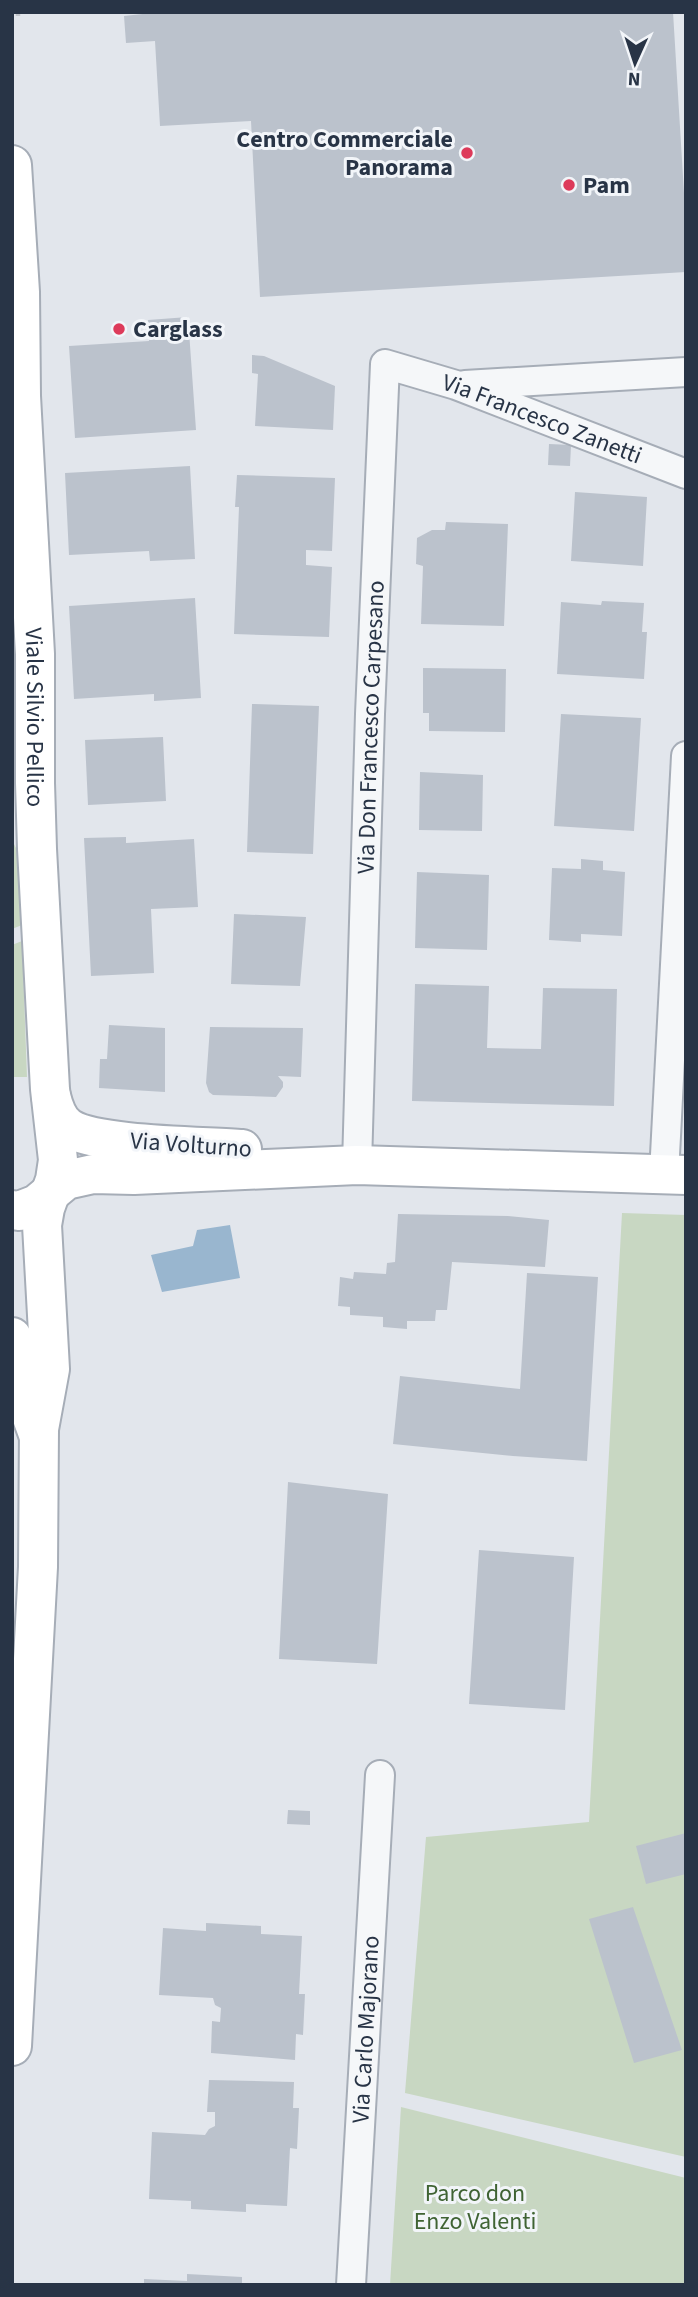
<svg xmlns="http://www.w3.org/2000/svg" width="698" height="2297" font-family="'Source Sans 3',sans-serif">
  <rect width="100%" height="100%" fill="#e2e6ec"/>
  <path fill="#c8d7c2" d="M12 840 18 852 22 925 12 929Z
    M22 941 27 1077H14L12 945Z
    M622 1213 686 1215V2157L405 2093 426 1837 589 1822Z
    M401 2107 686 2178V2285H390Z"/>
  <path fill="#99b6cf" d="M230 1225 240 1278 162 1292 151 1255 193 1246 197 1230Z"/>
  <path fill="#bbc2cc" d="M161 12H673L686 226V272L260 297 251 121 160 126 155 41 126 43 124 16Z
    M188 317 196 430 75 438 69 346 149 341 148 320Z
    M252 355 264 356 335 386 333 430 255 426 258 374 252 373Z
    M549 444 571 445 570 466 548 465Z
    M190 466 195 559 150 561 149 551 69 555 65 473Z
    M237 475 335 478 332 551 306 550V565L332 567 329 637 234 634 239 507H235Z
    M575 492 647 497 643 566 571 561Z
    M446 522 508 524 504 626 421 624 423 566 416 564 417 538 432 530H445Z
    M195 598 201 698 154 701V694L74 699 69 606Z
    M602 601 644 603 642 632H647L644 679 557 674 561 602 601 605Z
    M423 668 506 669 505 732 429 731V713H423Z
    M252 704 319 706 313 854 247 852Z
    M561 714 641 718 634 831 554 826Z
    M163 737 166 801 88 805 85 740Z
    M420 772 483 775 482 831 419 830Z
    M126 837V843L194 839 198 907 151 909 154 973 91 976 84 838Z
    M581 859 603 861V870L625 872 622 936 581 934V942L549 940 552 868 581 869Z
    M417 872 489 875 487 950 415 948Z
    M234 914 306 917 300 986 231 984Z
    M415 984 489 986 487 1048 541 1049 543 988 617 989 614 1106 412 1101Z
    M109 1025 165 1028V1092L99 1088 100 1059H107Z
    M210 1027 303 1028 301 1077 278 1076 283 1082V1087L276 1097 213 1095 209 1092 206 1083Z
    M398 1214 508 1216 549 1220 545 1267 452 1262 447 1310H436L435 1321H407V1329L383 1327V1317L350 1315V1307L338 1306 340 1277 353 1279 354 1272 386 1274 387 1263 395 1262Z
    M527 1273 598 1277 587 1461 513 1456 393 1444 400 1376 520 1389Z
    M288 1482 388 1494 377 1664 279 1659Z
    M479 1550 574 1557 565 1710 469 1704Z
    M288 1810 310 1811V1825L287 1824Z
    M686 1833V1874L646 1884 636 1846Z
    M633 1907 682 2050 634 2063 589 1919Z
    M206 1923 261 1926V1934L302 1936 299 1994H305L303 2035 296 2034 295 2060 211 2053 212 2021 220 2022 221 2008 215 2005 213 1998 159 1995 163 1928 206 1931Z
    M209 2080 294 2082 293 2108H299L297 2149 290 2148 287 2206 246 2204V2212L191 2209V2201L149 2199 152 2132 205 2135 209 2129 215 2126V2112H207Z
    M187 2274 242 2277V2285H144V2279L187 2281Z"/>
  <g fill="none" stroke-linecap="round" stroke-linejoin="round">
    <g stroke="#a6adb7" stroke-width="32">
      <g id="street">
        <path d="M465 385 686 372"/>
        <path id="s1" d="M357 1165 370 714 385 364 456 385 686 474"/>
        <path d="M664 1174 686 756"/>
        <path id="s2" d="M351 2285 380 1775"/>
      </g>
    </g>
    <g stroke="#a6adb7" stroke-width="42">
      <g id="secondary">
        <path id="s3" d="M12 165 20 292 21 396 35 654V783L37 849 50 1089 58 1160 55 1180 45 1208 42 1225 50 1369 39 1429 38 1567 12 2046"/>
        <path d="M51 1096C54 1108 58 1121 69 1128 96 1146 205 1146 242 1149"/>
        <path d="M12 1210 19 1211 37 1204 66 1180 93 1174 134 1175 357 1165 686 1175"/>
        <path d="M12 1337 16 1374 38 1434"/>
      </g>
    </g>
    <path stroke="#c0c4ca" stroke-width="4.5" stroke-dasharray="5 5" stroke-linecap="butt" d="M18 12V16"/>
    <use href="#street" stroke="#f5f7f9" stroke-width="28"/>
    <use href="#secondary" stroke="#fff" stroke-width="38"/>
  </g>
  <g fill="#dd3a5a" stroke="#f2f5f9" stroke-width="2.5">
    <circle cx="467" cy="153" r="7"/>
    <circle cx="569" cy="185" r="7"/>
    <circle cx="119" cy="329" r="7"/>
  </g>
  <g text-anchor="middle" dominant-baseline="central" stroke-width="6" stroke-linejoin="round" paint-order="stroke">
    <g font-size="24" font-weight="bold" fill="#283446" stroke="#f2f5f9" text-anchor="start">
      <text x="453" y="139" text-anchor="end">Centro Commerciale<tspan x="453" dy="28">Panorama</tspan></text>
      <text x="583" y="185">Pam</text>
      <text x="133" y="329">Carglass</text>
    </g>
    <g font-size="24" fill="#283446" stroke="#f2f5f9">
      <text stroke="none"><textPath href="#s1" startOffset="968">Via Francesco Zanetti</textPath></text>
      <text stroke="none"><textPath href="#s3" startOffset="553">Viale Silvio Pellico</textPath></text>
      <text stroke="none"><textPath href="#s1" startOffset="438">Via Don Francesco Carpesano</textPath></text>
      <text transform="translate(191 1145) rotate(4)">Via Volturno</text>
      <text stroke="none"><textPath href="#s2" startOffset="256">Via Carlo Majorano</textPath></text>
    </g>
    <g font-size="24" fill="#3f6333" stroke="#f2f5f9">
      <text x="475" y="2193">Parco don<tspan x="475" dy="28">Enzo Valenti</tspan></text>
    </g>
  </g>
  <rect width="698" height="2297" fill="none" stroke="#283446" stroke-width="28"/>
  <g transform="translate(635 63) rotate(183)" stroke="#f2f5f9" stroke-width="5" paint-order="stroke">
  <path d="M0-5L12 26L0 18L-12 26Z" fill="#283446"/>
  <text y="-10" font-size="19" font-weight="bold" text-anchor="middle" fill="#283446">N</text>
  </g>
</svg>
